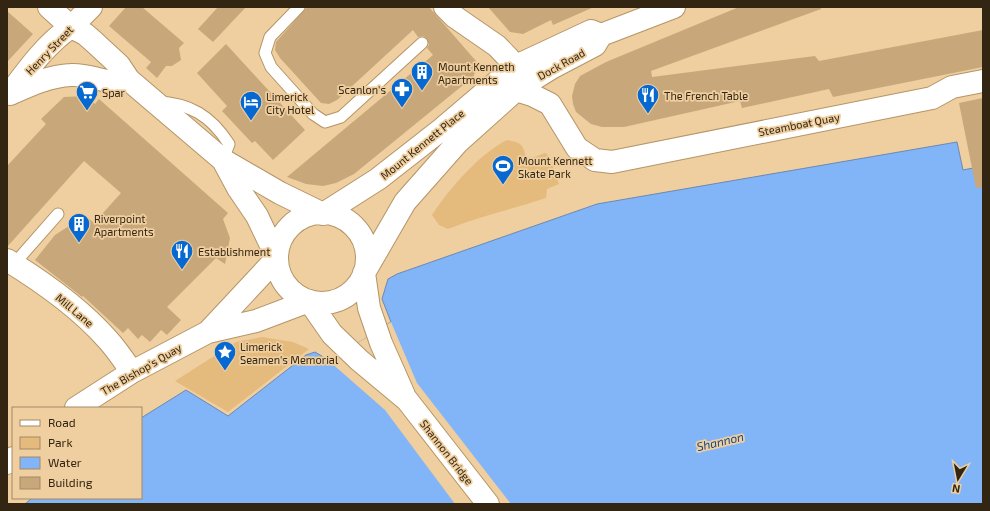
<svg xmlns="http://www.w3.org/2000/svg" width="990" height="511" font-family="'Exo 2',sans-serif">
  <rect width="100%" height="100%" fill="#efce9f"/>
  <path fill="#e5bb7d" d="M507 140C523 142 523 146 527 160L545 153 549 156 559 184 547 189 546 198C513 209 480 216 448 229L439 225 432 215C449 189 479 154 507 140Z
    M262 337 293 342 309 349 228 412 175 381 236 342Z"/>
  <path fill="#82b4f8" stroke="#6a89b3" d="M957 142 963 170 983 166V504H25L32 498H141V418L186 390 228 416 306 355 315 352 330 361 391 322 382 299 388 279 397 274 597 204Z"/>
  <path fill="#efce9f" d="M391 322 417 383 511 504H455L385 410 329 361Z"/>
  <path fill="#c8a87a" d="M126 7H142L184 43 179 48 181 60 172 66H166L157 78 146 68 151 62 109 26Z
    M218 7H246L213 42 198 29Z
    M307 7H429L476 61 477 69 473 77 354 174 336 183 323 186 306 184 287 177 433 55 427 48 429 45 427 39 424 36 418 37 413 30 337 100 329 104 321 103 280 58 275 50 276 42Z
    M488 7H594L553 25 551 20 523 34 510 32Z
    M739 7H821V9L651 71 652 77 815 56 819 61 983 30V67L833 97 829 89 742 108 740 101 624 127H602L591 124 576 112 573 104 572 96 575 84 580 76 606 62Z
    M7 11 33 34 7 62Z
    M226 44 305 130 273 160 255 141 252 143 222 111 227 106 197 73Z
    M86 96 95 104 99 99 228 213 223 219 230 238 225 264 216 258 167 307 181 320 167 335 161 330 150 342 142 335 138 339 128 328 123 333 83 296 82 297 35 260 55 235 69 226 75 227 86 216 94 223 121 193 84 161 7 247V166L46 124 41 119 64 97Z
    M983 98V187L976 188 959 103Z"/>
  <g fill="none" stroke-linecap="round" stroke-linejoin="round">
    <g stroke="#b49567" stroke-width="13">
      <path id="lane" d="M299 7 270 37 265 53 271 67 313 114 325 122 341 117 422 43
        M157 102C190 103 211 116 229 144L223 160
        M14 264 58 214"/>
    </g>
    <g stroke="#b49567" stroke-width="24">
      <path id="street" d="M445 7 455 17 497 46 516 66
        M71 27 91 7
        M516 90 532 95 550 104 577 148 595 160 612 162 932 98 952 87 983 81
        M7 260C43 282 80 308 108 340 117 350 125 362 132 372
        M208 332 277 258
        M76 408 132 372 208 332 256 321 309 301
        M7 463 13 458"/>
    </g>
    <g stroke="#b49567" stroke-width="24">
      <path id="secondary" d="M49 7 71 27 85 34 93 41 119 65 129 80 223 160 280 193 323 214
        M11 92C28 69 47 43 71 27
        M10 94C30 85 49 76 71 75 84 74 95 79 108 81 115 82 122 81 129 80
        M223 160 238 188 257 216 277 258
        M277 258a45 45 0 1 1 90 0a45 45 0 1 1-90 0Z
        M323 214 378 179 442 129 516 66 591 31 601 35
        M364 273 405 202 458 142 516 90 553 67 595 45 601 35 674 7
        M364 273 369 308 381 343 404 395
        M309 301 332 334 359 360 407 400 488 504"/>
    </g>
    <use href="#lane" stroke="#fff" stroke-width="11"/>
    <use href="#street" stroke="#fff" stroke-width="22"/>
    <use href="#secondary" stroke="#fff" stroke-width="22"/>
  </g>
  <defs>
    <g id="building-pin" transform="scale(1.15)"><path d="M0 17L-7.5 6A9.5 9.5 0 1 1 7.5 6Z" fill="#0669d2" stroke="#efce9f"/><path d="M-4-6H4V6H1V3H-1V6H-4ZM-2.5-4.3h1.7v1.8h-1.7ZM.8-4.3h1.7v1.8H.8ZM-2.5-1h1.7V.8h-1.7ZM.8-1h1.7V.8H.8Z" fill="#fff"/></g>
    <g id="pharmacy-pin" transform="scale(1.15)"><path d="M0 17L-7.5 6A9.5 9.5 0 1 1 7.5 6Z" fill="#0669d2" stroke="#efce9f"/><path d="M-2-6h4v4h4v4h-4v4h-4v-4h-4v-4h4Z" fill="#fff"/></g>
    <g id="supermarket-pin" transform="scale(1.15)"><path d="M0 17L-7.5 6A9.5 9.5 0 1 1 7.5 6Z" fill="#0669d2" stroke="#efce9f"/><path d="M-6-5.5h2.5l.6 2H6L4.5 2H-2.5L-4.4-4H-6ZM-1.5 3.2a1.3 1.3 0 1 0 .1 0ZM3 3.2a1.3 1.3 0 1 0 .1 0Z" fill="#fff"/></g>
    <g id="restaurant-pin" transform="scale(1.15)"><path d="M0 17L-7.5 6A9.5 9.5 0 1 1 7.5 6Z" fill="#0669d2" stroke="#efce9f"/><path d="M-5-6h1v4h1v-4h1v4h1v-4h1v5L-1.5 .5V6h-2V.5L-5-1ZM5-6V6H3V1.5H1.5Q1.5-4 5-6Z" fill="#fff"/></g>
    <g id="hotel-pin" transform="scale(1.15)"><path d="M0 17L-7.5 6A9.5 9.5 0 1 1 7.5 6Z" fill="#0669d2" stroke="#efce9f"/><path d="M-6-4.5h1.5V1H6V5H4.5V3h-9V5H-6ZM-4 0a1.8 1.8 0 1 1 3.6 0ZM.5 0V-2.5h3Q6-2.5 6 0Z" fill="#fff"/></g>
    <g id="stadium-pin" transform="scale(1.15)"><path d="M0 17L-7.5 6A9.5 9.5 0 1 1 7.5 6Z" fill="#0669d2" stroke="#efce9f"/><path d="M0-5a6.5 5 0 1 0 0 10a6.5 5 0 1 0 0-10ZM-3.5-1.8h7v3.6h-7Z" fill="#fff"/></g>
    <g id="sight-pin" transform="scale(1.15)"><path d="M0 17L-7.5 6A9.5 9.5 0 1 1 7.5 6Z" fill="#0669d2" stroke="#efce9f"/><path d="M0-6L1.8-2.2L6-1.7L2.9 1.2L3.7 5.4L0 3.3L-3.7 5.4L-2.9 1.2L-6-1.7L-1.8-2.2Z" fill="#fff"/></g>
  </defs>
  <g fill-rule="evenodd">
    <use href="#building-pin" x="422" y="72"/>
    <use href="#pharmacy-pin" x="402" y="89"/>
    <use href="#supermarket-pin" x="87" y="92"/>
    <use href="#restaurant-pin" x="648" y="95"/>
    <use href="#hotel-pin" x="251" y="102"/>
    <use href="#stadium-pin" x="503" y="166"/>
    <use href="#building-pin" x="79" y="224"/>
    <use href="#restaurant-pin" x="182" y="251"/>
    <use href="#sight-pin" x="225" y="352"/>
  </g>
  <g text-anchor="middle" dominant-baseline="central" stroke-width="3.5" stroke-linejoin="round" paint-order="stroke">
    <g font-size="11" fill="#322512" stroke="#efce9f">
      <text transform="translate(49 50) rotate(-46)">Henry Street</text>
      <text transform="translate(561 64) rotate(-29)">Dock Road</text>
      <text transform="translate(799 124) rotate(-11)">Steamboat Quay</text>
      <text transform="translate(422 144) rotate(-39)">Mount Kennett Place</text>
      <text transform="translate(75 310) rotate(40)">Mill Lane</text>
      <text transform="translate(141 369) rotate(-30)">The Bishop's Quay</text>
      <text transform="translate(447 452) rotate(52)">Shannon Bridge</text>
    </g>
    <g font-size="11" fill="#322512" stroke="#efce9f" text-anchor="start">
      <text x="438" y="66">Mount Kenneth<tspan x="438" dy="13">Apartments</tspan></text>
      <text x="386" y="89" text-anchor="end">Scanlon's</text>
      <text x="102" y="92">Spar</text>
      <text x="664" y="95">The French Table</text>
      <text x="266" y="96">Limerick<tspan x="266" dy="13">City Hotel</tspan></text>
      <text x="518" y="160">Mount Kennett<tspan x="518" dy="13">Skate Park</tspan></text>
      <text x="94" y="218">Riverpoint<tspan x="94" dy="13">Apartments</tspan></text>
      <text x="198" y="251">Establishment</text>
      <text x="240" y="346">Limerick<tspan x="240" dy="13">Seamen's Memorial</tspan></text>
    </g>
    <g font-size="12" font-style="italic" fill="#174884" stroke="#efce9f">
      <text transform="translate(720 441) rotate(-13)">Shannon</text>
    </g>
  </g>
  <rect width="990" height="511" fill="none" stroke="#322512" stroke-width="16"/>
  <rect x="12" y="407" width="130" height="92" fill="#efce9f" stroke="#a38a67"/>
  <rect x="20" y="420" width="20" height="6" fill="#ffffff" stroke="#a38a67"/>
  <text x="48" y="427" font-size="12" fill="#322512">Road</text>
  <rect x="20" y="437" width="20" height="12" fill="#e5bb7d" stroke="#a38a67"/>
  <text x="48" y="447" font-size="12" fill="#322512">Park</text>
  <rect x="20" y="457" width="20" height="12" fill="#82b4f8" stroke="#a38a67"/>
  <text x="48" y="467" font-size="12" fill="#322512">Water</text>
  <rect x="20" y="477" width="20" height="12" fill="#c8a87a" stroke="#a38a67"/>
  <text x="48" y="487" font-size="12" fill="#322512">Building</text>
  <g transform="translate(958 479) rotate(190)" stroke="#efce9f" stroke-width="3" paint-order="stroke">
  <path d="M0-3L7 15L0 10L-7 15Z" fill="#322512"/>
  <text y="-6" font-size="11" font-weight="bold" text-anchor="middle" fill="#322512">N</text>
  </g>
</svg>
